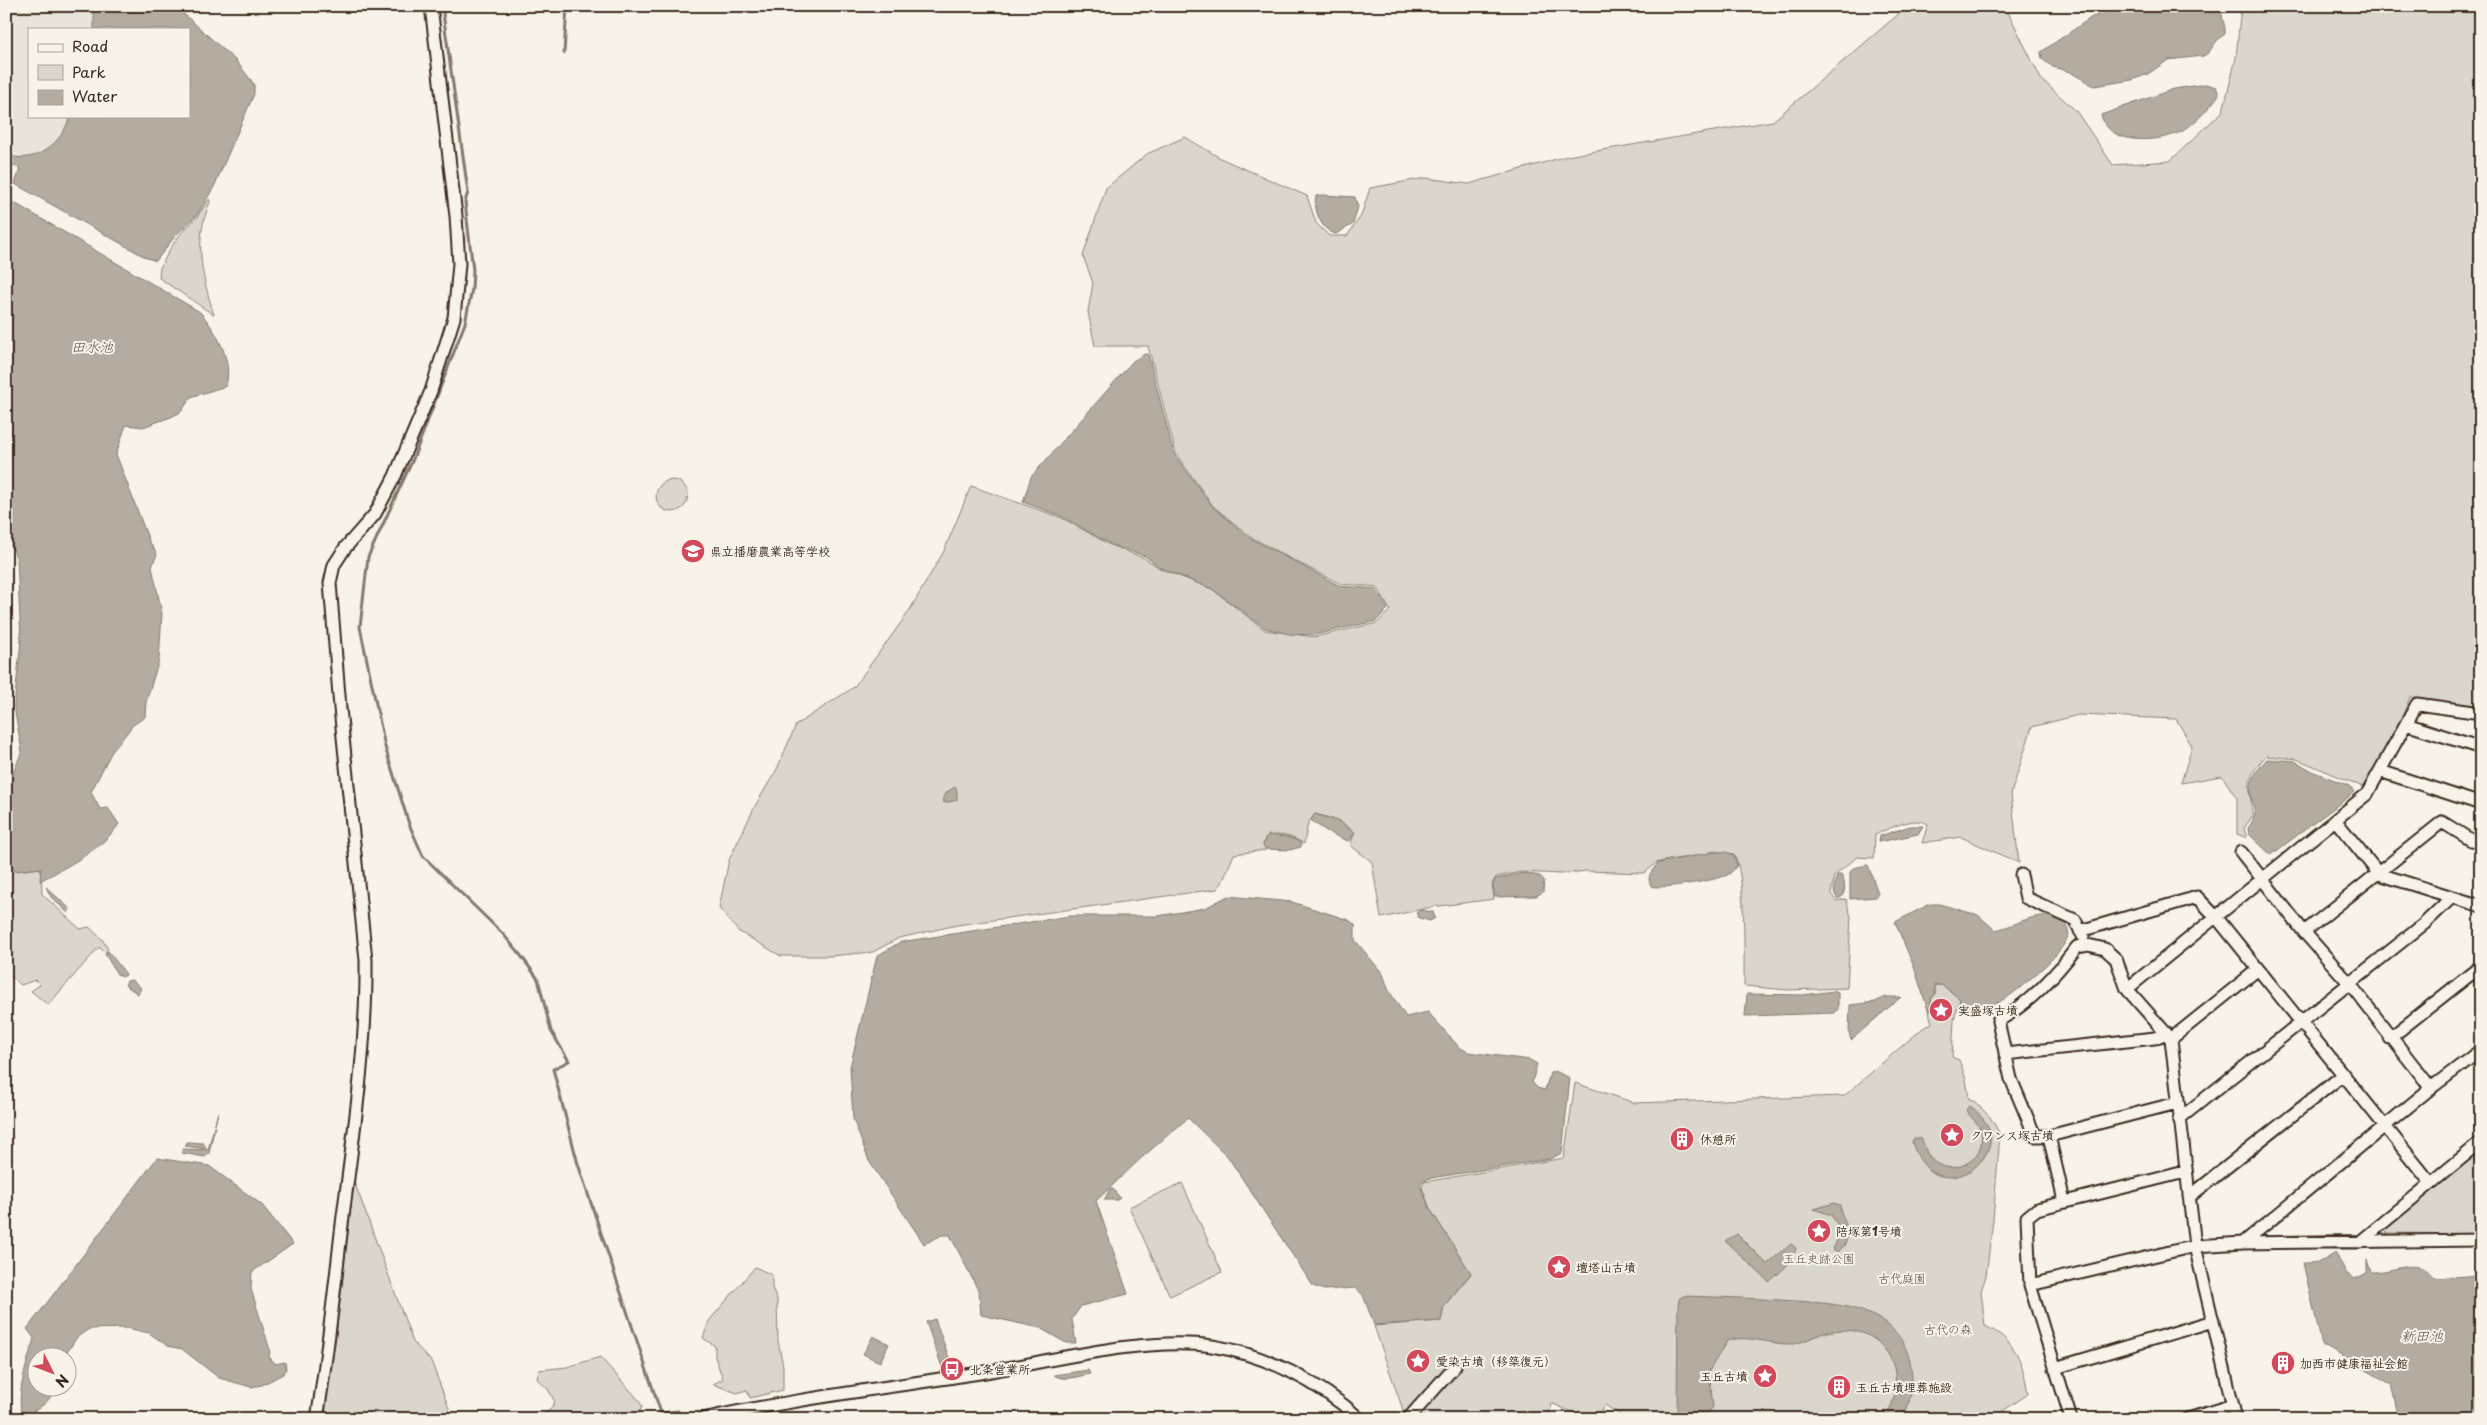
<svg xmlns="http://www.w3.org/2000/svg" width="2487" height="1425" font-family="'Playpen Sans','Klee One',sans-serif">
  <rect width="100%" height="100%" fill="#f7f3e8"/>
  <filter id="ink" filterUnits="userSpaceOnUse"><feTurbulence type="fractalNoise" baseFrequency=".02" numOctaves="2"/><feDisplacementMap in="SourceGraphic" scale="10" xChannelSelector="R" yChannelSelector="G"/><feConvolveMatrix kernelMatrix="1 2 1 2 8 2 1 2 1" color-interpolation-filters="sRGB"/></filter>
  <g filter="url(#ink)">
    <path fill="#e9e4d9" d="M6 6H94V29H29V116H70L59 140 38 155 27 159H17L6 155Z"/>
    <path fill="#dbd6cb" stroke="#8b8074" d="M1908 6 2008 12 2041 79 2076 111 2113 165 2170 161 2223 111 2236 58 2241 6H2481V708L2410 697 2391 745 2363 787 2297 759 2266 756C2241 783 2252 786 2252 817L2244 828 2247 838 2237 834V798L2222 776 2181 783 2192 746 2176 719 2078 715 2032 727 2011 794 2019 863 1961 837 1922 843 1928 824C1915 815 1888 829 1875 835L1874 858 1857 857 1834 876 1831 894 1836 901 1846 899 1851 917 1847 988 1788 990 1744 986C1744 959 1746 875 1734 854L1713 851 1704 855 1667 860 1656 863 1645 873 1586 871 1561 874 1520 872 1496 877 1492 884 1494 899 1432 907 1381 918 1372 862 1350 845 1355 832 1338 820 1315 814 1308 823 1304 844C1294 837 1276 831 1265 838L1263 845 1266 850 1234 854 1222 883 1217 889 957 925 899 938 873 952 830 956H781L738 931 719 908 729 860 755 806 777 769 796 725 854 687 908 613 944 551 971 486 1062 518 1112 546 1144 558 1161 569 1212 589 1265 630 1314 637 1377 623 1390 610 1377 587 1341 584 1293 560 1251 537 1213 506 1176 454 1148 346H1095L1088 312 1093 283 1083 256 1106 188 1147 154 1185 137 1222 159 1307 196 1316 223 1329 236H1347L1361 216 1370 188 1426 178 1469 184 1567 156 1773 121Z
      M209 199 210 202C193 243 202 275 214 315L159 278 160 268 170 249 181 233 197 217Z
      M656 496a16 16 0 1 1 32 0a16 16 0 1 1-32 0Z
      M6 856 15 871 41 868 42 894 80 929 89 927 102 939 108 949 105 953 99 947 48 1005 31 991 40 985 35 980 21 985 6 972Z
      M1935 985H1942L1960 999 1954 1020 1952 1057 1959 1060 1966 1079 1969 1099 1975 1102 1990 1117 2000 1134 1993 1220 1986 1276 1981 1291 1985 1326C2016 1340 2023 1362 2028 1394L2003 1411 1985 1419H1626L1605 1405 1596 1419H1588L1551 1403 1549 1419H1397L1403 1410 1374 1326 1441 1321 1444 1306 1471 1274 1430 1209 1422 1187 1424 1182 1564 1158 1575 1083 1635 1103 1844 1096 1923 1028 1932 1023 1929 1013 1932 997 1935 995Z
      M2481 1147V1234L2387 1233 2382 1226Z
      M354 1181 413 1342 431 1361 453 1419H323L336 1336Z
      M1182 1183 1222 1272 1170 1296 1129 1207Z
      M755 1267 772 1275V1288L777 1299 778 1341 783 1366V1390L750 1398 747 1390 737 1393 713 1384 723 1379 715 1357V1346L703 1338 709 1321Z
      M600 1357 638 1399 642 1406 638 1419H537L550 1410 555 1402 548 1389 537 1379 539 1370 567 1367Z"/>
    <path fill="#b4aca0" stroke="#84786c" d="M94 6H175L236 61 254 84V94L214 187 197 215 176 235 156 261 147 258 15 184 20 168 6 162V155C35 165 62 144 70 116H189V29H94Z
      M2130 6H2222C2220 17 2226 24 2225 34 2212 42 2213 52 2203 56L2168 60 2148 74 2132 80 2094 86 2070 72 2053 67 2042 59 2041 52 2092 17Z
      M2206 84 2216 87 2219 94C2214 104 2191 127 2181 132 2158 142 2109 147 2101 115L2174 89Z
      M1323 195 1355 197 1358 207 1353 224 1336 234C1321 231 1313 209 1316 196Z
      M6 198 200 312C217 332 233 360 226 386L191 397 181 412 171 417 143 427 126 425 116 454 149 541 157 554 152 567 162 613 159 660 146 702 145 717 133 725 111 753 91 792 100 809 108 808 119 824C101 850 68 866 40 881L41 868 15 871 9 863 6 856V791L22 751 14 707 21 640 17 559 12 547 6 545Z
      M1145 354H1148L1174 454 1213 507 1250 538 1340 586 1376 589 1388 609 1376 621 1314 635 1289 634 1265 628 1212 589 1161 568 1145 556 1112 545 1061 516 1023 502 1031 477 1133 361Z
      M2267 759 2295 761 2314 772 2350 786 2355 792 2271 855 2249 834 2248 828C2262 810 2248 804 2251 786 2252 775 2260 767 2267 759Z
      M955 787 957 790V800L944 803 943 799 947 792Z
      M1315 814 1340 822 1354 833 1351 839 1348 841C1335 836 1321 829 1311 820Z
      M1910 826H1923L1918 834 1879 842 1880 836Z
      M1269 835C1281 837 1291 836 1301 843V847L1289 850 1266 849 1263 845 1265 838Z
      M1715 852H1726L1734 855 1737 865C1735 868 1732 872 1729 874 1721 880 1658 890 1651 886 1646 876 1652 871 1658 863Z
      M1868 865 1878 893 1876 897 1850 899V872L1853 868Z
      M1523 873 1540 876 1544 880 1543 892 1536 896 1495 897 1493 885 1495 879Z
      M1837 875H1841C1845 881 1845 887 1844 895L1838 899C1831 892 1835 883 1837 875Z
      M46 887 70 909 68 913 51 897Z
      M1228 896 1292 902 1349 920 1355 925V940L1383 974 1389 991 1406 1017 1428 1012 1459 1047 1468 1052 1530 1060 1537 1064 1532 1082 1537 1088 1545 1090 1550 1073 1555 1071 1570 1078 1562 1153 1550 1159 1431 1178 1422 1182 1420 1185 1430 1209 1471 1273 1444 1306 1441 1321 1374 1325 1363 1295 1355 1288 1324 1290 1313 1286 1228 1157 1188 1118 1138 1161 1096 1201 1128 1294 1081 1306 1072 1319 1076 1343H1066L1040 1328 981 1315 979 1292 950 1235H942L924 1244 869 1161 853 1119 850 1067 877 956 900 942 1070 916H1158L1205 908Z
      M1930 904H1939L1978 915 1995 930C2021 925 2038 907 2066 921L2069 936C2061 951 2049 963 2036 974 2013 994 1992 1015 1959 1005L1960 999 1942 985H1935V995L1932 997 1929 1013 1914 967 1895 922Z
      M1421 910 1433 912 1435 918 1430 921 1419 918 1416 913Z
      M108 951 126 974V975L122 977 117 974 105 954Z
      M132 980 141 988 138 994 125 985 127 981Z
      M1834 991 1838 993V1009L1835 1013 1745 1016 1747 994 1803 995Z
      M1886 997H1901L1851 1040 1849 1033 1850 1005 1875 1002Z
      M1969 1106C1975 1108 1979 1114 1983 1119 2015 1155 1935 1216 1912 1142L1914 1138H1921C1925 1145 1925 1152 1931 1159 1951 1179 1987 1161 1981 1132 1979 1122 1970 1118 1966 1110Z
      M218 1112 209 1153 205 1157 182 1153 183 1149 208 1150Z
      M187 1142 203 1143 207 1149 185 1146Z
      M157 1158 209 1166 262 1205 293 1244 252 1272 251 1289 270 1350 269 1357 276 1364 285 1362 286 1369 283 1374 262 1385 251 1387 219 1378 182 1349 168 1346 149 1333 127 1328 89 1329 77 1337 64 1357 38 1358V1388H55C51 1401 37 1412 23 1415 14 1399 29 1357 34 1338L27 1329Z
      M1110 1189H1113L1120 1198 1117 1200H1104Z
      M1834 1203 1840 1205 1841 1212 1849 1232 1845 1245 1837 1252 1833 1249 1842 1231 1831 1215 1814 1209Z
      M1737 1234 1767 1264 1791 1244 1796 1248C1793 1263 1780 1272 1769 1282L1725 1241Z
      M2335 1252 2347 1274 2355 1279 2367 1273V1260L2371 1272C2387 1273 2407 1262 2423 1268 2427 1270 2432 1275 2436 1278L2481 1275V1419H2399L2391 1384 2322 1345 2303 1263C2317 1263 2325 1262 2335 1252Z
      M1683 1296C1715 1297 1747 1298 1779 1300 1826 1303 1896 1302 1910 1361 1914 1381 1912 1398 1904 1416L1902 1419H1884C1895 1404 1898 1386 1894 1368 1885 1336 1855 1324 1824 1333 1813 1336 1804 1343 1792 1344 1772 1345 1746 1334 1727 1341L1709 1371 1713 1407 1703 1419H1677L1678 1306 1679 1299Z
      M935 1319 952 1366 942 1367 926 1322Z
      M873 1336 889 1344 880 1362 863 1354Z
      M1088 1370 1090 1374C1079 1376 1063 1382 1054 1375Z"/>
    <g fill="none" stroke-linecap="round" stroke-linejoin="round">
      <path stroke="#84786c" stroke-width="3" d="M442 6 468 192 465 202 473 270 472 289 465 323 413 459 368 557 360 627 385 747 409 824 423 856 503 934 522 957 538 979 551 1031 569 1061 553 1069 578 1164 661 1413 678 1411 679 1419
        M564 53 567 6"/>
      <g stroke="#3b2a1e" stroke-width="15">
        <path id="minor" d="M2406 724 2481 748
          M2380 771 2481 804
          M2336 821 2379 874 2481 906
          M2241 852 2304 932 2350 984 2431 1088
          M2021 875 2026 898 2075 920 2083 936
          M2080 931 2197 897 2217 918 2430 1182
          M2304 932 2442 822 2471 840 2481 842
          M2127 989 2367 794 2417 704 2481 713
          M2390 1038 2481 966
          M2171 1039 2257 970
          M2005 1054 2155 1038 2166 1033
          M2179 1119 2424 924 2452 897
          M2049 1136 2177 1103
          M2189 1197 2343 1075
          M2064 1201 2049 1136H2035L2011 1079 1998 1021C2031 1002 2054 977 2077 947L2088 945 2105 949 2116 959 2127 989 2171 1039 2195 1246 2236 1419
          M2360 1242 2481 1142
          M2243 1243 2431 1088 2481 1050
          M2030 1285 2027 1217 2037 1209 2185 1172
          M2055 1368 2213 1321
          M317 1419C328 1352 335 1284 343 1216 354 1131 367 1046 366 960L340 708 330 583 334 565 345 548 375 514 395 476 431 391 454 318 459 264 456 216 431 6
          M703 1419C798 1398 895 1387 991 1371 1055 1360 1149 1336 1212 1346 1267 1355 1319 1382 1360 1419
          M1408 1419 1455 1366
          M2071 1419 2030 1285 2195 1246 2243 1243 2481 1240
          M2188 1419 2233 1405"/>
      </g>
      <use href="#minor" stroke="#f7f3e8" stroke-width="11"/>
    </g>
  </g>
  <defs>
    <g id="school-disc" transform="scale(1.25)"><circle r="9.5" fill="#d1495b" stroke="#f7f3e8"/><path d="M0-5L7-2L0 1L-7-2ZM-4 1L0 2.5L4 1V4Q0 6-4 4Z" fill="#fff"/></g>
    <g id="sight-disc" transform="scale(1.25)"><circle r="9.5" fill="#d1495b" stroke="#f7f3e8"/><path d="M0-6L1.8-2.2L6-1.7L2.9 1.2L3.7 5.4L0 3.3L-3.7 5.4L-2.9 1.2L-6-1.7L-1.8-2.2Z" fill="#fff"/></g>
    <g id="building-disc" transform="scale(1.25)"><circle r="9.5" fill="#d1495b" stroke="#f7f3e8"/><path d="M-4-6H4V6H1V3H-1V6H-4ZM-2.5-4.3h1.7v1.8h-1.7ZM.8-4.3h1.7v1.8H.8ZM-2.5-1h1.7V.8h-1.7ZM.8-1h1.7V.8H.8Z" fill="#fff"/></g>
    <g id="bus-disc" transform="scale(1.25)"><circle r="9.5" fill="#d1495b" stroke="#f7f3e8"/><path d="M-5-6H5V4H4V6H2V4H-2V6H-4V4H-5ZM-3.5-4V0h7V-4ZM-3.5 1.2v1.5H-2V1.2ZM2 1.2v1.5H3.5V1.2Z" fill="#fff"/></g>
  </defs>
  <g fill-rule="evenodd">
    <use href="#school-disc" x="693" y="551"/>
    <use href="#sight-disc" x="1941" y="1010"/>
    <use href="#sight-disc" x="1952" y="1135"/>
    <use href="#building-disc" x="1682" y="1139"/>
    <use href="#sight-disc" x="1819" y="1231"/>
    <use href="#sight-disc" x="1559" y="1267"/>
    <use href="#sight-disc" x="1418" y="1361"/>
    <use href="#building-disc" x="2283" y="1363"/>
    <use href="#bus-disc" x="952" y="1369"/>
    <use href="#sight-disc" x="1765" y="1376"/>
    <use href="#building-disc" x="1839" y="1387"/>
  </g>
  <g text-anchor="middle" dominant-baseline="central" stroke-width="4" stroke-linejoin="round" paint-order="stroke">
    <g font-size="12" font-weight="bold" fill="#3b2a1e" stroke="#f7f3e8" text-anchor="start">
      <text x="710" y="551">県立播磨農業高等学校</text>
      <text x="1958" y="1010">実盛塚古墳</text>
      <text x="1970" y="1135">クワンス塚古墳</text>
      <text x="1700" y="1139">休憩所</text>
      <text x="1836" y="1231">陪塚第1号墳</text>
      <text x="1576" y="1267">壇塔山古墳</text>
      <text x="1436" y="1361">愛染古墳（移築復元）</text>
      <text x="2300" y="1363">加西市健康福祉会館</text>
      <text x="970" y="1369">北条営業所</text>
      <text x="1748" y="1376" text-anchor="end">玉丘古墳</text>
      <text x="1856" y="1387">玉丘古墳埋葬施設</text>
    </g>
    <g font-size="12" fill="#5b4c41" stroke="#f7f3e8">
      <text x="1819" y="1258">玉丘史跡公園</text>
      <text x="1902" y="1278">古代庭園</text>
      <text x="1948" y="1329">古代の森</text>
    </g>
    <g font-size="14" font-style="italic" fill="#5f5145" stroke="#f7f3e8">
      <text x="92" y="346">田水池</text>
      <text x="2422" y="1335">新田池</text>
    </g>
  </g>
  <rect width="2487" height="1425" fill="none" stroke="#f7f3e8" stroke-width="25"/>
  <rect x="12" y="12" width="2462" height="1400" fill="none" stroke="#3b2a1e" stroke-width="2" filter="url(#ink)"/>
  <rect x="28" y="28" width="162" height="90" fill="#f7f3e8" stroke="#aca397"/>
  <rect x="38" y="44" width="25" height="8" fill="#f7f3e8" stroke="#aca397"/>
  <text x="72" y="52" font-size="15" fill="#3b2a1e">Road</text>
  <rect x="38" y="65" width="25" height="15" fill="#dbd6cb" stroke="#aca397"/>
  <text x="72" y="78" font-size="15" fill="#3b2a1e">Park</text>
  <rect x="38" y="90" width="25" height="15" fill="#b4aca0" stroke="#aca397"/>
  <text x="72" y="102" font-size="15" fill="#3b2a1e">Water</text>
  <g transform="translate(52 1372) rotate(132)"><circle r="24" fill="#f7f3e8" stroke="#aca397"/>
  <path d="M0-4L9 19L0 12L-9 19Z" fill="#d1495b"/>
  <text y="-8" font-size="14" font-weight="bold" text-anchor="middle" fill="#3b2a1e">N</text>
  </g>
</svg>
